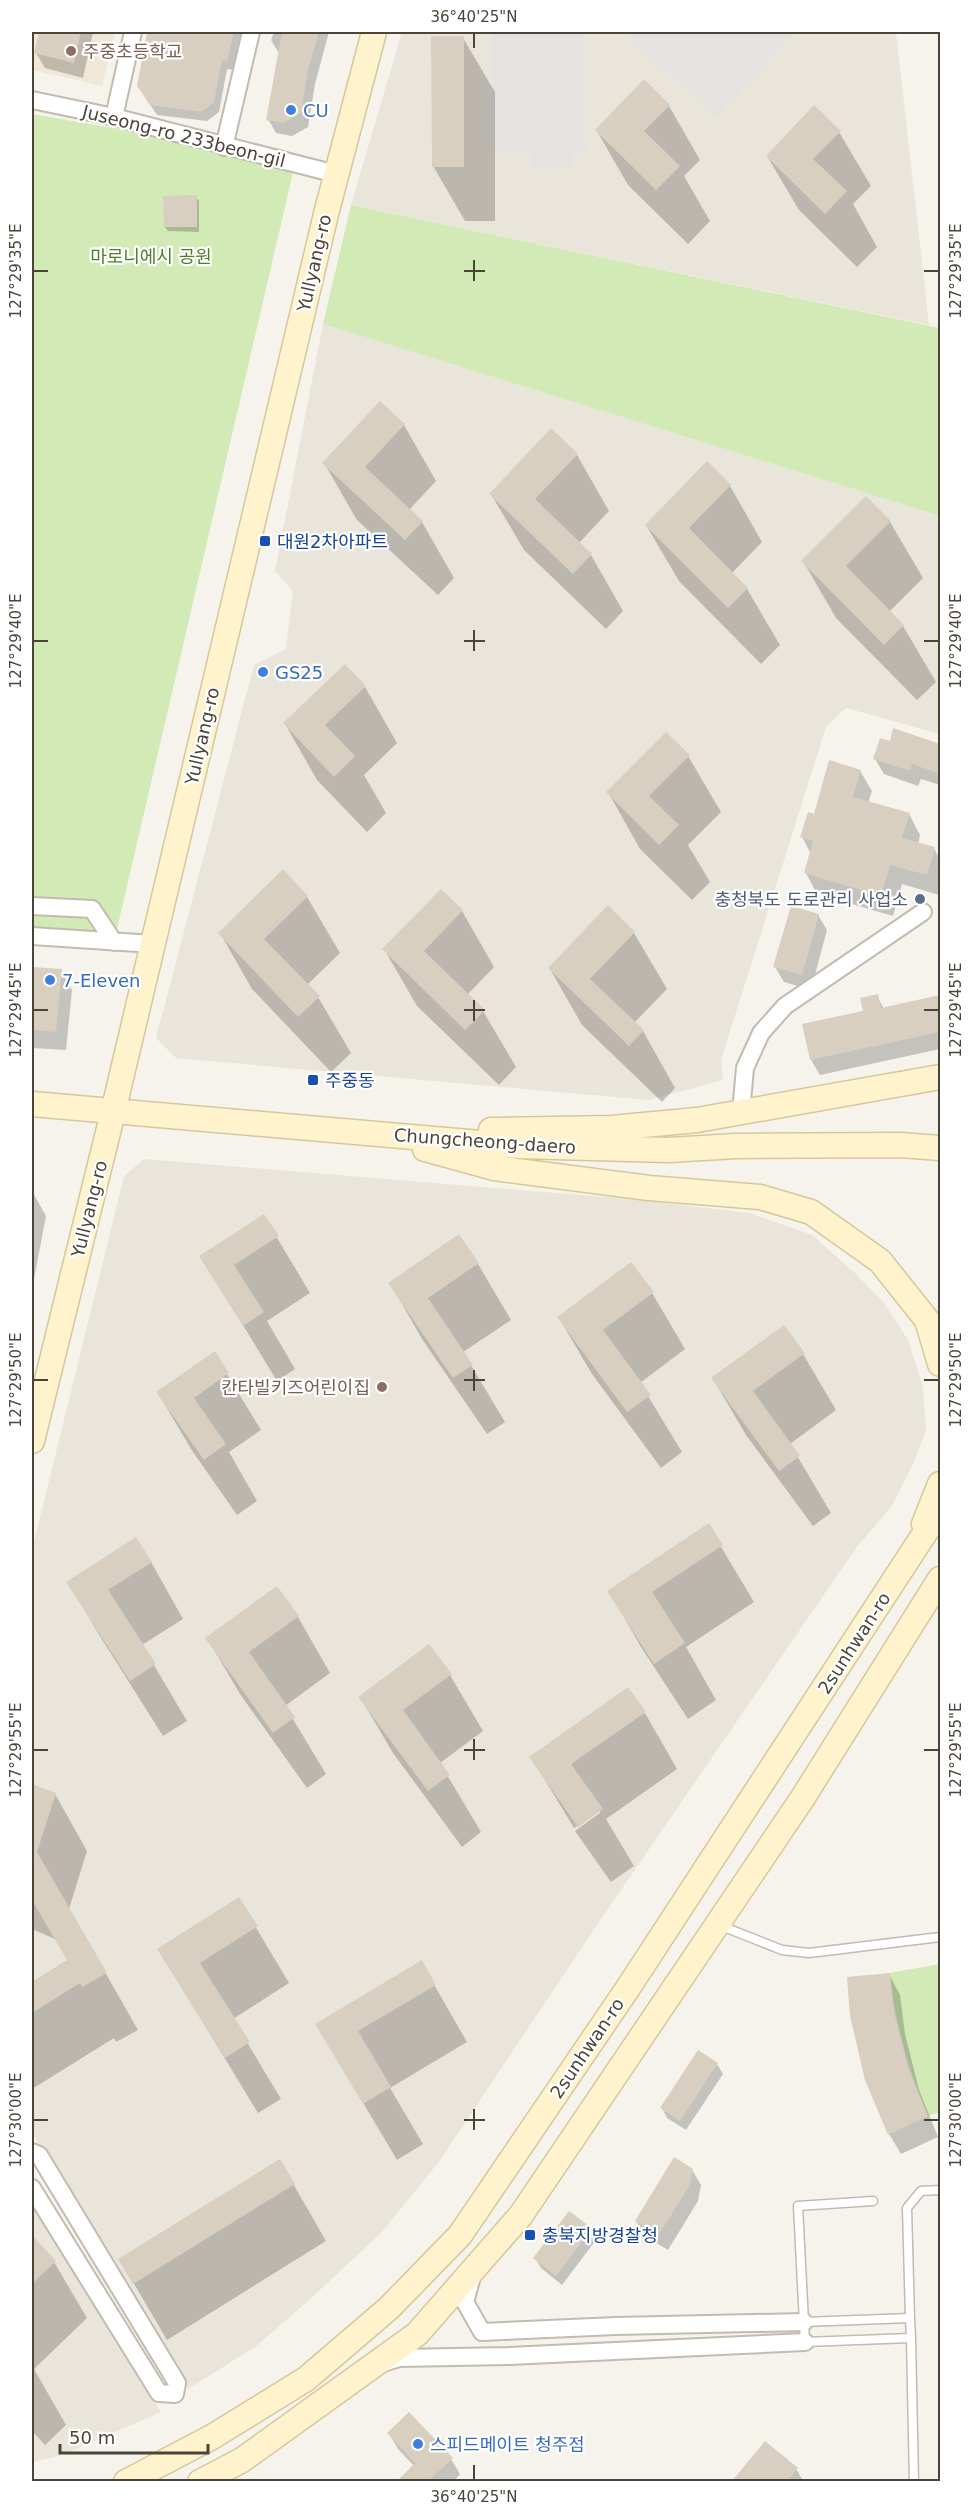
<svg xmlns="http://www.w3.org/2000/svg" width="972" height="2513" font-family="'DejaVu Sans','Noto Sans KR',sans-serif">
  <rect width="100%" height="100%" fill="#f6f3ec"/>
  <path fill="#eae5da" d="M402 32H896L929 325 351 205Z
    M323 324 940 516V734L846 708 826 727 721 1060 723 1080 649 1100 176 1058 156 1038 254 665 286 649 293 591 275 571Z
    M144 1159 629 1199 750 1213 812 1235 855 1273 884 1303 908 1340 923 1386 926 1431 913 1464 891 1507 856 1548 601 1919 438 2163 381 2233 307 2302 255 2347 188 2389 32 2133V1550L124 1176Z
    M32 2206 161 2412 62 2455 32 2462Z"/>
  <path fill="#efe8d6" d="M32 32H115L102 86 32 70Z"/>
  <path fill="#d2eab5" d="M32 114 224 147 295 164 114 942 32 929Z
    M351 205 940 328V516L323 324Z
    M940 1964V2112L928 2116C908 2068 896 2025 889 1973Z"/>
  <path fill="#e5e3e0" d="M491 32H583L586 153 572 154V167L532 168 531 152 494 153Z
    M624 32H796L715 118Z"/>
  <path fill="#0003" d="M40 32H93L83 78 45 68 36 53Z
    M150 32H239L241 34 233 70 227 69 219 112 207 121 157 115 145 97 139 86Z
    M274 32H329L315 84 308 127 292 136 276 133 268 119 280 55 271 40Z
    M463 38 495 92V221H465L433 166Z
    M669 106 700 160 684 176 710 221 688 244 628 185 597 131Z
    M839 132 871 186 853 204 877 247 857 267 799 210 767 156Z
    M196 197 199 201V232L168 231 165 227Z
    M404 425 436 481 409 510 422 522 454 578 438 595 357 520 324 463Z
    M577 455 609 511 579 543 591 555 623 611 606 629 524 550 491 494Z
    M707 463 730 486 762 542 732 573 747 589 780 645 761 664 679 581 646 525Z
    M866 498 890 522 923 578 889 612 903 626 936 682 917 700 836 618 803 561Z
    M365 687 397 743 364 775 386 813 367 832 317 780 285 724Z
    M894 730 940 746V785L921 779 918 786 884 774 875 759 890 742Z
    M688 756 721 812 688 845 710 882 692 900 640 849 608 792Z
    M860 771 872 791 868 803 909 814 920 835 918 844 934 849 940 859 939 895 902 884 893 916 817 894 806 873 811 854 802 837 815 816Z
    M307 897 340 953 307 985 318 997 351 1053 331 1072 252 989 220 933Z
    M462 911 494 967 467 995 483 1011 516 1067 499 1085 417 1006 384 949Z
    M818 915 827 930 811 990 784 982 775 967Z
    M634 933 667 989 634 1023 643 1031 675 1088 662 1102 582 1025 550 969Z
    M32 968 61 971 72 990 66 1050 32 1048Z
    M877 996 884 1009 932 998 940 1014V1049L820 1075 811 1060 864 1012Z
    M32 1191 46 1216 32 1290Z
    M264 1216 310 1293 267 1321 295 1369 277 1381 201 1256Z
    M459 1236 478 1264 511 1320 463 1352 505 1422 487 1434 422 1339 390 1283Z
    M652 1293 685 1349 640 1383 682 1452 661 1468 592 1374 559 1318Z
    M214 1353 261 1430 229 1452 257 1501 237 1515 191 1449 158 1393Z
    M803 1354 836 1410 790 1444 831 1513 813 1526 746 1435 713 1379Z
    M708 1525 754 1602 686 1647 716 1700 688 1719 641 1647 609 1591Z
    M151 1562 183 1619 142 1645 187 1721 163 1736 101 1638 68 1582Z
    M277 1588 298 1617 330 1673 285 1706 326 1774 307 1788 240 1694 207 1638Z
    M450 1675 483 1731 440 1763 481 1832 462 1847 393 1753 360 1697Z
    M645 1713 677 1769 606 1819 634 1866 611 1882 575 1831 600 1813V1809L574 1828 531 1757Z
    M32 1785 55 1794 87 1851 69 1909 138 2030 116 2042 114 2038 32 2089V1984L68 1961 55 1939 32 1929Z
    M239 1899 289 1983 233 2019 281 2099 258 2113 159 1950Z
    M421 1962 467 2042 390 2088 423 2144 397 2160 317 2025Z
    M889 1974 900 1995 905 2034 919 2090 938 2137 901 2154 889 2134Z
    M717 2064 723 2074 686 2130 667 2118 662 2108Z
    M280 2161 326 2241 167 2340 120 2260Z
    M692 2170 701 2185 698 2201 668 2250 645 2236 636 2221Z
    M591 2229 596 2240 562 2285 541 2268 535 2258Z
    M38 2244 54 2262 87 2318 34 2369 66 2425 45 2445 32 2431V2251Z
    M389 2433 451 2459 460 2474 453 2482H399L414 2466 398 2449Z
    M765 2443 796 2469 804 2482H733Z"/>
  <path fill="#d8cfc1" d="M39 32H81L74 63 34 53Z
    M147 32H234L227 61 222 60 214 102 201 112 150 105 137 86Z
    M282 32H319L308 70 301 113 284 123 266 120Z
    M431 36H464V167H432Z
    M644 79 670 105 644 131 680 166 656 190 595 130Z
    M814 105 841 131 813 159 847 191 825 214 766 156Z
    M197 195V227H164L163 196Z
    M380 401 405 424 365 467 423 521 405 540 322 463Z
    M551 428 578 454 535 499 592 554 573 574 489 494Z
    M707 461 731 485 689 528 748 588 728 608 645 525Z
    M866 496 891 521 846 566 904 625 884 645 801 561Z
    M345 664 366 686 325 725 355 756 334 777 283 723Z
    M893 728 940 744V774L912 764 910 771 873 759 880 738 890 741Z
    M666 732 690 755 649 796 679 825 659 845 606 792Z
    M829 760 861 770 853 797 910 813 902 838 935 847 927 875 890 865 881 896 804 873 813 841 800 837 808 812 814 814Z
    M283 869 308 896 264 939 320 996 298 1017 218 933Z
    M441 889 463 910 424 951 485 1010 465 1030 382 949Z
    M608 905 635 932 590 979 644 1030 629 1046 548 968Z
    M791 906 819 914 802 975 773 967Z
    M32 967 62 969 56 1032 32 1030Z
    M878 994 881 1008 940 995V1032L810 1060 802 1024 863 1011 860 998Z
    M264 1214 279 1236 234 1265 264 1312 243 1326 199 1256Z
    M459 1234 479 1263 428 1298 473 1365 453 1378 388 1283Z
    M631 1262 654 1292 603 1330 651 1395 627 1412 557 1317Z
    M784 1325 805 1353 753 1391 800 1456 779 1471 711 1378Z
    M215 1351 229 1373 194 1398 226 1444 204 1460 156 1392Z
    M709 1523 723 1545 652 1592 685 1643 654 1664 607 1591Z
    M136 1537 152 1562 108 1590 156 1664 130 1681 66 1582Z
    M277 1586 299 1616 249 1652 295 1717 273 1733 205 1638Z
    M429 1644 452 1674 403 1710 450 1775 428 1791 358 1697Z
    M628 1687 646 1712 571 1764 603 1809 578 1827 529 1757Z
    M32 1784 56 1793 37 1852 107 1973 82 1987 80 1983 32 2013V1982L67 1960 32 1900Z
    M239 1897 258 1926 200 1963 250 2042 225 2058 157 1949Z
    M422 1960 436 1985 358 2031 391 2087 363 2104 315 2024Z
    M890 1973 894 2012 908 2068 928 2116 888 2135 865 2080 850 2016 847 1977Z
    M698 2050 718 2063 680 2121 660 2108Z
    M674 2157 693 2169 690 2185 658 2236 635 2221Z
    M280 2159 295 2184 133 2284 118 2259Z
    M569 2211 592 2228 556 2276 533 2258Z
    M32 2235 56 2261 32 2284Z
    M409 2412 453 2458 428 2481H397L415 2463 387 2433Z
    M765 2441 798 2468 787 2481H732Z"/>
  <g fill="none" stroke-linecap="round" stroke-linejoin="round">
    <g stroke="#c2bbae" stroke-width="11">
      <path id="lane" d="M719 1925 782 1950 809 1953 940 1937
        M873 2201 798 2206 805 2342 911 2338 914 2482
        M910 2318 911 2338
        M804 2322 910 2318 907 2208 921 2191 940 2190"/>
    </g>
    <g stroke="#c2bbae" stroke-width="20">
      <path id="street" d="M32 100 114 117 336 174
        M114 117 133 32
        M224 147 251 32
        M32 906 92 909 114 942
        M32 936 153 944
        M741 1112 745 1068 761 1033 785 1006 923 912
        M32 2152 39 2155 177 2383 175 2394 159 2393 32 2188
        M473 2273 465 2302 482 2332 616 2326 804 2322
        M383 2363 399 2358 509 2356 805 2342"/>
    </g>
    <g stroke="#d6c79b" stroke-width="27">
      <path id="secondary" d="M32 1104 516 1146 669 1150 736 1146 901 1145 940 1148
        M491 1130 612 1128 697 1120 940 1077
        M425 1149 494 1168 649 1188 760 1197 811 1212 880 1261 927 1320 940 1364
        M32 1441 113 1112 326 214 374 32
        M924 1524 940 1484
        M126 2482 212 2437 306 2379 389 2308 460 2235 628 1988 940 1510
        M200 2482 242 2460 417 2334 521 2215 802 1799 940 1579"/>
    </g>
    <use href="#lane" stroke="#fff" stroke-width="8"/>
    <use href="#street" stroke="#fff" stroke-width="16"/>
    <use href="#secondary" stroke="#fff3cd" stroke-width="24"/>
  </g>
  <path fill="none" stroke="#4b4439" stroke-width="2" d="M474 33V48M474 260V281M33 271H48M464 271H485M924 271H939M474 630V651M33 641H48M464 641H485M924 641H939M474 1000V1021M33 1010H48M464 1010H485M924 1010H939M474 1370V1391M33 1380H48M464 1380H485M924 1380H939M474 1739V1760M33 1750H48M464 1750H485M924 1750H939M474 2109V2130M33 2120H48M464 2120H485M924 2120H939M474 2465V2480"/>
  <g fill="#8d6e63" stroke="#fff" stroke-width="2">
    <circle cx="71" cy="51" r="6"/>
    <circle cx="382" cy="1387" r="6"/>
  </g>
  <g fill="#3f7fe0" stroke="#fff" stroke-width="2">
    <circle cx="291" cy="110" r="6"/>
    <circle cx="263" cy="672" r="6"/>
    <circle cx="50" cy="980" r="6"/>
    <circle cx="418" cy="2444" r="6"/>
  </g>
  <g fill="#1a4fb4" stroke="#fff" stroke-width="2">
    <rect x="259" y="535" width="12" height="12" rx="3"/>
    <rect x="307" y="1074" width="12" height="12" rx="3"/>
    <rect x="524" y="2229" width="12" height="12" rx="3"/>
  </g>
  <circle fill="#5c6f8a" stroke="#fff" stroke-width="2" cx="920" cy="899" r="6"/>
  <g text-anchor="middle" dominant-baseline="central" stroke-width="4.5" stroke-linejoin="round" paint-order="stroke">
    <g font-size="18" fill="#785e54" stroke="#fff" text-anchor="start">
      <text x="83" y="51">주중초등학교</text>
      <text x="370" y="1387" text-anchor="end">칸타빌키즈어린이집</text>
    </g>
    <g font-size="18" fill="#366cbe" stroke="#fff" text-anchor="start">
      <text x="303" y="110">CU</text>
      <text x="275" y="672">GS25</text>
      <text x="62" y="980">7-Eleven</text>
      <text x="430" y="2444">스피드메이트 청주점</text>
    </g>
    <g font-size="18" fill="#4b4439" stroke="#fff">
      <text transform="translate(184 136) rotate(14)">Juseong-ro 233beon-gil</text>
      <text transform="translate(314 263) rotate(-77)">Yullyang-ro</text>
      <text transform="translate(202 736) rotate(-77)">Yullyang-ro</text>
      <text transform="translate(485 1141) rotate(4)">Chungcheong-daero</text>
      <text transform="translate(89 1209) rotate(-76)">Yullyang-ro</text>
      <text transform="translate(854 1643) rotate(-57)">2sunhwan-ro</text>
      <text transform="translate(587 2048) rotate(-56)">2sunhwan-ro</text>
    </g>
    <g font-size="18" fill="#4a7f2a" stroke="#fff">
      <text x="151" y="256">마로니에시 공원</text>
    </g>
    <g font-size="18" fill="#164399" stroke="#fff" text-anchor="start">
      <text x="277" y="541">대원2차아파트</text>
      <text x="325" y="1080">주중동</text>
      <text x="542" y="2235">충북지방경찰청</text>
    </g>
    <g font-size="18" fill="#4e5e75" stroke="#fff" text-anchor="end">
      <text x="908" y="899">충청북도 도로관리 사업소</text>
    </g>
  </g>
  <rect width="972" height="2513" fill="none" stroke="#ffffff" stroke-width="66"/>
  <path d="M60 2444v9h148v-9" fill="none" stroke="#4b4439" stroke-width="3"/>
  <text x="69" y="2444" font-size="18" fill="#4b4439" stroke="#ffffff" stroke-width="4.5" paint-order="stroke">50 m</text>
  <rect x="33" y="33" width="906" height="2447" fill="none" stroke="#4b4439" stroke-width="2"/>
  <g font-size="15" text-anchor="middle" fill="#4b4439">
    <text x="474" y="22">36°40'25"N</text>
    <text transform="translate(956 271) rotate(-90)" y="5">127°29'35"E</text>
    <text transform="translate(16 271) rotate(-90)" y="5">127°29'35"E</text>
    <text transform="translate(16 641) rotate(-90)" y="5">127°29'40"E</text>
    <text transform="translate(956 641) rotate(-90)" y="5">127°29'40"E</text>
    <text transform="translate(956 1010) rotate(-90)" y="5">127°29'45"E</text>
    <text transform="translate(16 1010) rotate(-90)" y="5">127°29'45"E</text>
    <text transform="translate(956 1380) rotate(-90)" y="5">127°29'50"E</text>
    <text transform="translate(16 1380) rotate(-90)" y="5">127°29'50"E</text>
    <text transform="translate(16 1750) rotate(-90)" y="5">127°29'55"E</text>
    <text transform="translate(956 1750) rotate(-90)" y="5">127°29'55"E</text>
    <text transform="translate(16 2120) rotate(-90)" y="5">127°30'00"E</text>
    <text transform="translate(956 2120) rotate(-90)" y="5">127°30'00"E</text>
    <text x="474" y="2502">36°40'25"N</text>
  </g>
</svg>
